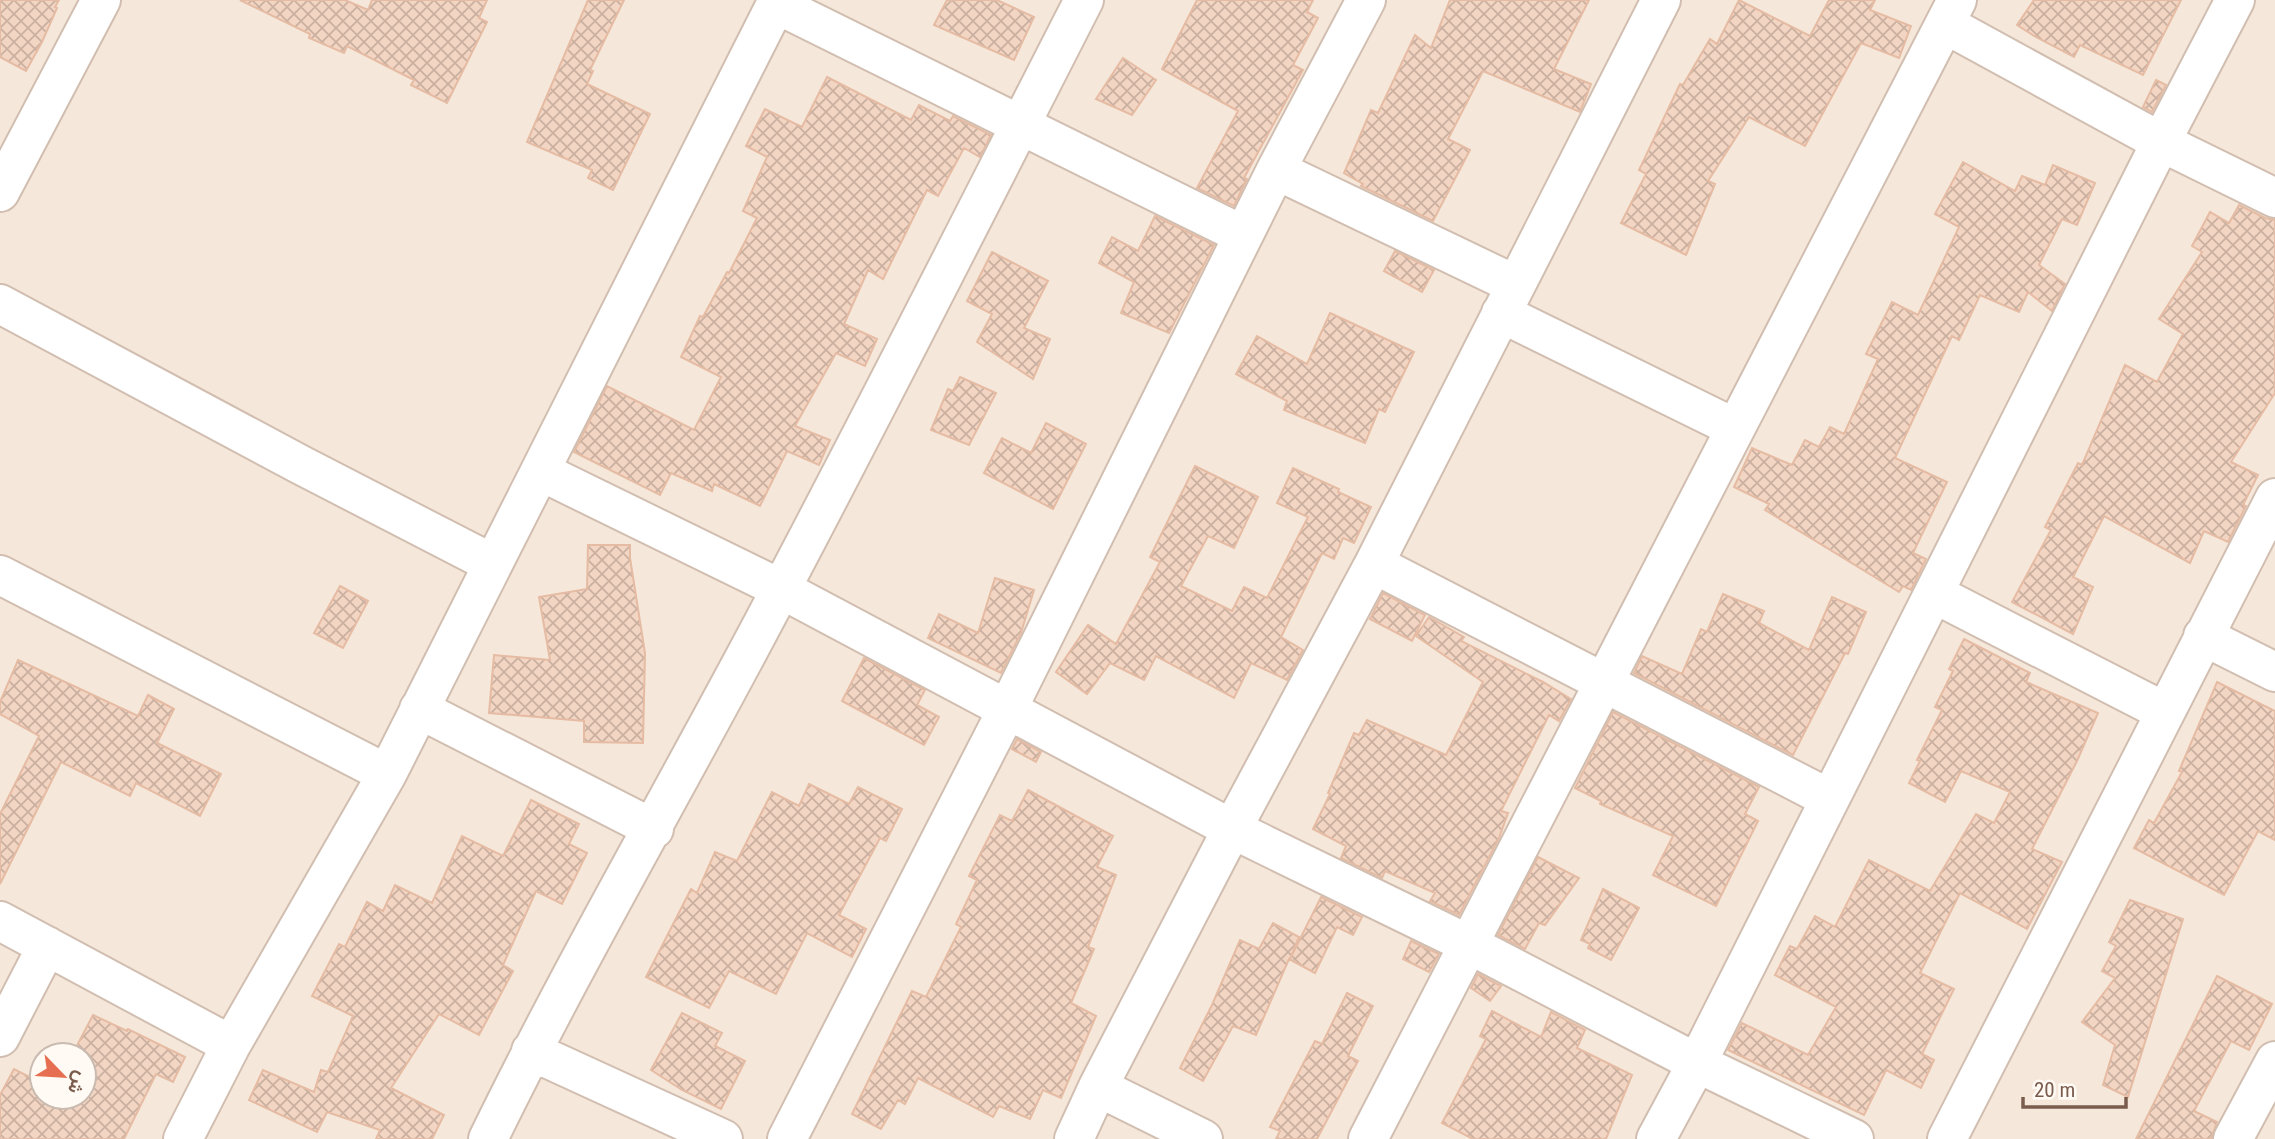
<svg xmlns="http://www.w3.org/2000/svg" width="2275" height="1139" font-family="'Roboto Condensed',Vazirmatn,sans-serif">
  <defs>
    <pattern id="building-cross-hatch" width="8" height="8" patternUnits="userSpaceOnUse" patternTransform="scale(1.75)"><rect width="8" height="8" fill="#f3d5c3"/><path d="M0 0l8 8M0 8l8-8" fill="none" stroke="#cab0a1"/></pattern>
  </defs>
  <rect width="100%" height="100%" fill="#fdf6ec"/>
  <path fill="#f5e8da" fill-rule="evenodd" d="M0 0H2275V1139H0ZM42 1055H84V1097H42Z"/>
  <path fill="url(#building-cross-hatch)" stroke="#e6bba3" stroke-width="2" d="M0 0H59L55 7 57 8 42 42 26 71 0 57Z
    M240 0H345L368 10 372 0H487L479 18 487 22 447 103 411 85 414 80 347 46 344 53 309 38 310 34Z
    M588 0H624L590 70 593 71 587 84 650 114 613 190 588 178 592 170 527 142Z
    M947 0H997L1034 17 1014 60 934 25Z
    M1197 0H1313L1307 12 1318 18 1293 65 1303 70 1244 178 1247 179 1234 206 1197 188 1238 111 1162 69Z
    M1450 0H1589L1554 69 1591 84 1580 112 1483 71 1448 139 1470 150 1433 221 1361 186 1363 184 1344 173 1371 110 1378 113 1415 35 1431 48Z
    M1739 0 1810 36 1829 0H1875L1870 10 1911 26 1899 58 1861 43 1805 146 1749 117 1708 181 1715 184 1686 255 1621 223 1646 174 1639 170 1680 84 1683 85 1710 39 1717 44Z
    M2034 0H2181L2143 75 2080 45 2074 57 2034 36 2017 25Z
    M1123 58 1156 80 1132 115 1096 99Z
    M827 77 911 120 919 105 950 121 953 116 991 135 980 157 964 148 938 196 927 190 883 279 868 270 844 324 877 339 865 366 836 353 795 426 830 440 819 465 787 451 760 506 714 484 712 491 671 473 660 495 574 452 607 386 694 430 721 377 681 357 700 316 703 317 727 272 729 273 757 218 743 211 767 157 746 146 765 109 802 127Z
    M2156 80 2166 85 2152 112 2143 107Z
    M1963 162 2015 191 2022 176 2045 185 2053 165 2095 183 2077 225 2062 219 2039 265 2065 284 2052 311 2028 292 2019 312 1980 295 1959 340 1952 336 1895 458 1947 482 1913 553 1926 559 1911 590 1903 586 1899 592 1765 510 1769 504 1734 487 1752 448 1792 465 1805 440 1819 447 1830 427 1844 434 1878 359 1866 354 1892 302 1918 315 1959 227 1935 214Z
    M2239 205 2265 218 2275 220V393L2231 462 2258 475 2243 505 2246 506 2228 542 2204 531 2190 563 2104 516 2073 577 2093 587 2073 634 2012 602 2051 530 2045 527 2078 463 2082 465 2125 365 2157 382 2183 334 2159 319 2202 252 2192 246 2210 212 2229 223Z
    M1155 216 1214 245 1169 333 1121 313 1134 282 1099 263 1112 237 1138 251Z
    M1395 251 1434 270 1422 292 1384 271Z
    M992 252 1048 281 1024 328 1050 339 1033 379 977 342 992 314 967 301Z
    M1330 313 1414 352 1385 412 1379 409 1365 443 1284 410 1287 401 1236 374 1257 336 1307 364Z
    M960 377 996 393 969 445 931 430 948 389 953 391Z
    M1046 423 1086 444 1053 509 984 473 1002 438 1031 453Z
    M1195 466 1258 497 1234 548 1208 536 1181 586 1232 611 1244 587 1267 598 1308 517 1277 503 1293 468 1339 489 1338 492 1371 507 1354 543 1343 538 1334 559 1322 553 1281 637 1303 650 1287 680 1251 663 1234 698 1156 656 1144 680 1110 663 1087 694 1056 672 1088 625 1116 644 1160 562 1150 557Z
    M588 545H630V558L645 653 643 743 584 742V721L489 713 494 655 550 660 539 597 587 589Z
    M995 578 1034 590 1021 633 1001 673 928 638 939 614 978 633Z
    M340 586 368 601 343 648 314 633Z
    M1383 593 1425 615 1412 641 1370 619Z
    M1723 594 1764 611 1759 623 1809 650 1832 597 1866 612 1848 654 1845 653 1793 755 1634 673 1642 656 1682 674 1701 629 1707 632Z
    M1429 617 1464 637 1461 641 1543 682 1571 699 1559 721 1549 715 1501 811 1508 813 1499 838 1459 915 1430 901 1435 893 1385 871 1382 878 1341 858 1346 846 1313 829 1330 794 1328 793 1354 733 1359 735 1367 720 1446 755 1483 682 1416 636Z
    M1964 639 2030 673 2026 682 2098 713 2077 761 2032 849 2062 862 2027 929 1960 893 1920 973 1954 989 1922 1054 1934 1060 1921 1088 1886 1070 1864 1115 1728 1050 1742 1023 1808 1055 1836 1007 1775 975 1790 946 1797 949 1815 916 1835 927 1869 860 1930 891 1976 814 1994 823 2010 792 1961 771 1945 802 1909 783 1920 761 1917 760 1942 710 1935 707 1953 671 1949 669Z
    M864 658 925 690 917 705 939 717 924 745 842 701Z
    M18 660 138 716 148 695 174 709 157 743 221 774 200 816 136 783 130 796 61 762 0 884V814L39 736 0 714V702Z
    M2217 682 2275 711V840L2258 831 2224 895 2134 848 2149 820 2154 823 2182 772 2179 771Z
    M1613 712 1759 787 1745 814 1758 821 1716 906 1653 875 1673 836 1600 804 1601 801 1575 788Z
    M1017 739 1041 752 1036 762 1012 749Z
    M809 784 849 804 858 787 902 809 886 841 880 838 839 915 866 929 852 957 807 933 776 994 729 971 709 1008 646 977 691 889 697 893 715 852 737 861 772 792 799 806Z
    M1028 790 1113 836 1097 867 1116 875 1088 947 1094 949 1071 1003 1096 1016 1061 1098 1043 1090 1030 1119 999 1106 993 1117 918 1078 905 1104 898 1100 881 1129 852 1114 912 991 926 997 961 927 956 924 977 880 969 876 1000 815 1012 821Z
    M531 800 579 824 569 844 587 853 562 904 536 891 503 965 513 971 479 1035 439 1014 391 1088 444 1115 432 1139H376L380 1130 327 1112 317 1132 249 1100 263 1070 314 1092 321 1070 328 1072 353 1016 312 996 339 944 345 947 367 902 383 911 395 885 432 903 462 836 503 856Z
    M1538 857 1579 878 1545 925 1539 923 1525 949 1498 935Z
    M1603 889 1639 908 1611 960 1588 948 1590 944 1581 940Z
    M1321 897 1362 917 1353 935 1337 927 1315 973 1289 959 1256 1035 1233 1026 1203 1081 1180 1068 1212 1005 1240 940 1259 949 1273 923 1299 937 1290 959Z
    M2130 900 2183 919 2128 1097 2103 1085 2115 1045 2082 1022 2115 978 2102 971 2116 946 2109 942Z
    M1411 941 1439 954 1429 972 1403 959Z
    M1478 974 1501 986 1490 1001 1471 988Z
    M2217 976 2272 1004 2249 1050 2231 1041 2194 1111 2217 1122 2211 1139H2136Z
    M1347 993 1373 1006 1348 1056 1358 1061 1317 1139H1276L1280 1131 1270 1127 1315 1041 1322 1044Z
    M1492 1011 1541 1037 1551 1012 1585 1030 1577 1048 1632 1075 1606 1139H1473L1442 1123 1486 1039 1480 1036Z
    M682 1013 722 1033 715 1046 745 1061 721 1109 682 1090 651 1070Z
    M93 1015 127 1031 128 1029 185 1057 173 1082 156 1074 124 1139H0V1095L14 1069 42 1083V1097H84V1055H72Z"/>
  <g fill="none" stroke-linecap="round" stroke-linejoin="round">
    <g stroke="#d1beb0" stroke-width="42">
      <path id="street" d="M776 4 1243 235
        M1945 24 2161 142 2275 198
        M1276 170 1516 285
        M0 192 101 0
        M0 304 301 465 493 564
        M1501 313 1735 428
        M540 471 781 589 1232 829 1470 945 1697 1063 1854 1139
        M1374 564 1830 799
        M0 575 387 774
        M1935 594 2165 712
        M2203 636 2275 672
        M419 709 654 829
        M0 921 231 1045
        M0 1037 47 946
        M531 1051 723 1139
        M1098 1087 1203 1139
        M183 1139 231 1045 387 774 778 0
        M488 1139C568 975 660 816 746 655 862 438 972 219 1084 0
        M787 1139 1008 708 1276 170 1366 0
        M1074 1139 1098 1087 1232 829 1374 564 1661 0
        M1368 1139 1957 0
        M1656 1139 1697 1063 2161 142 2235 0
        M1947 1139 2275 498
        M2233 1139 2275 1061"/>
    </g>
    <use href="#street" stroke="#fff" stroke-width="38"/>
  </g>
  <g transform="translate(63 1076) rotate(115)"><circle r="33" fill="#fffaf3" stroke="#cabbb1" stroke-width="2"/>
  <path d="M0-5L12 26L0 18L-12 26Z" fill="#e76f51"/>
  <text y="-10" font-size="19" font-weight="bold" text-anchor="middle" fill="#7a5c4d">ش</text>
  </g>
  <path d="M2023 1097v10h103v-10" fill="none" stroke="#7a5c4d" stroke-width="3.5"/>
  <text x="2034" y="1097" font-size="21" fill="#7a5c4d" stroke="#fffaf3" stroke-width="5" paint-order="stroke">20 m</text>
</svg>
